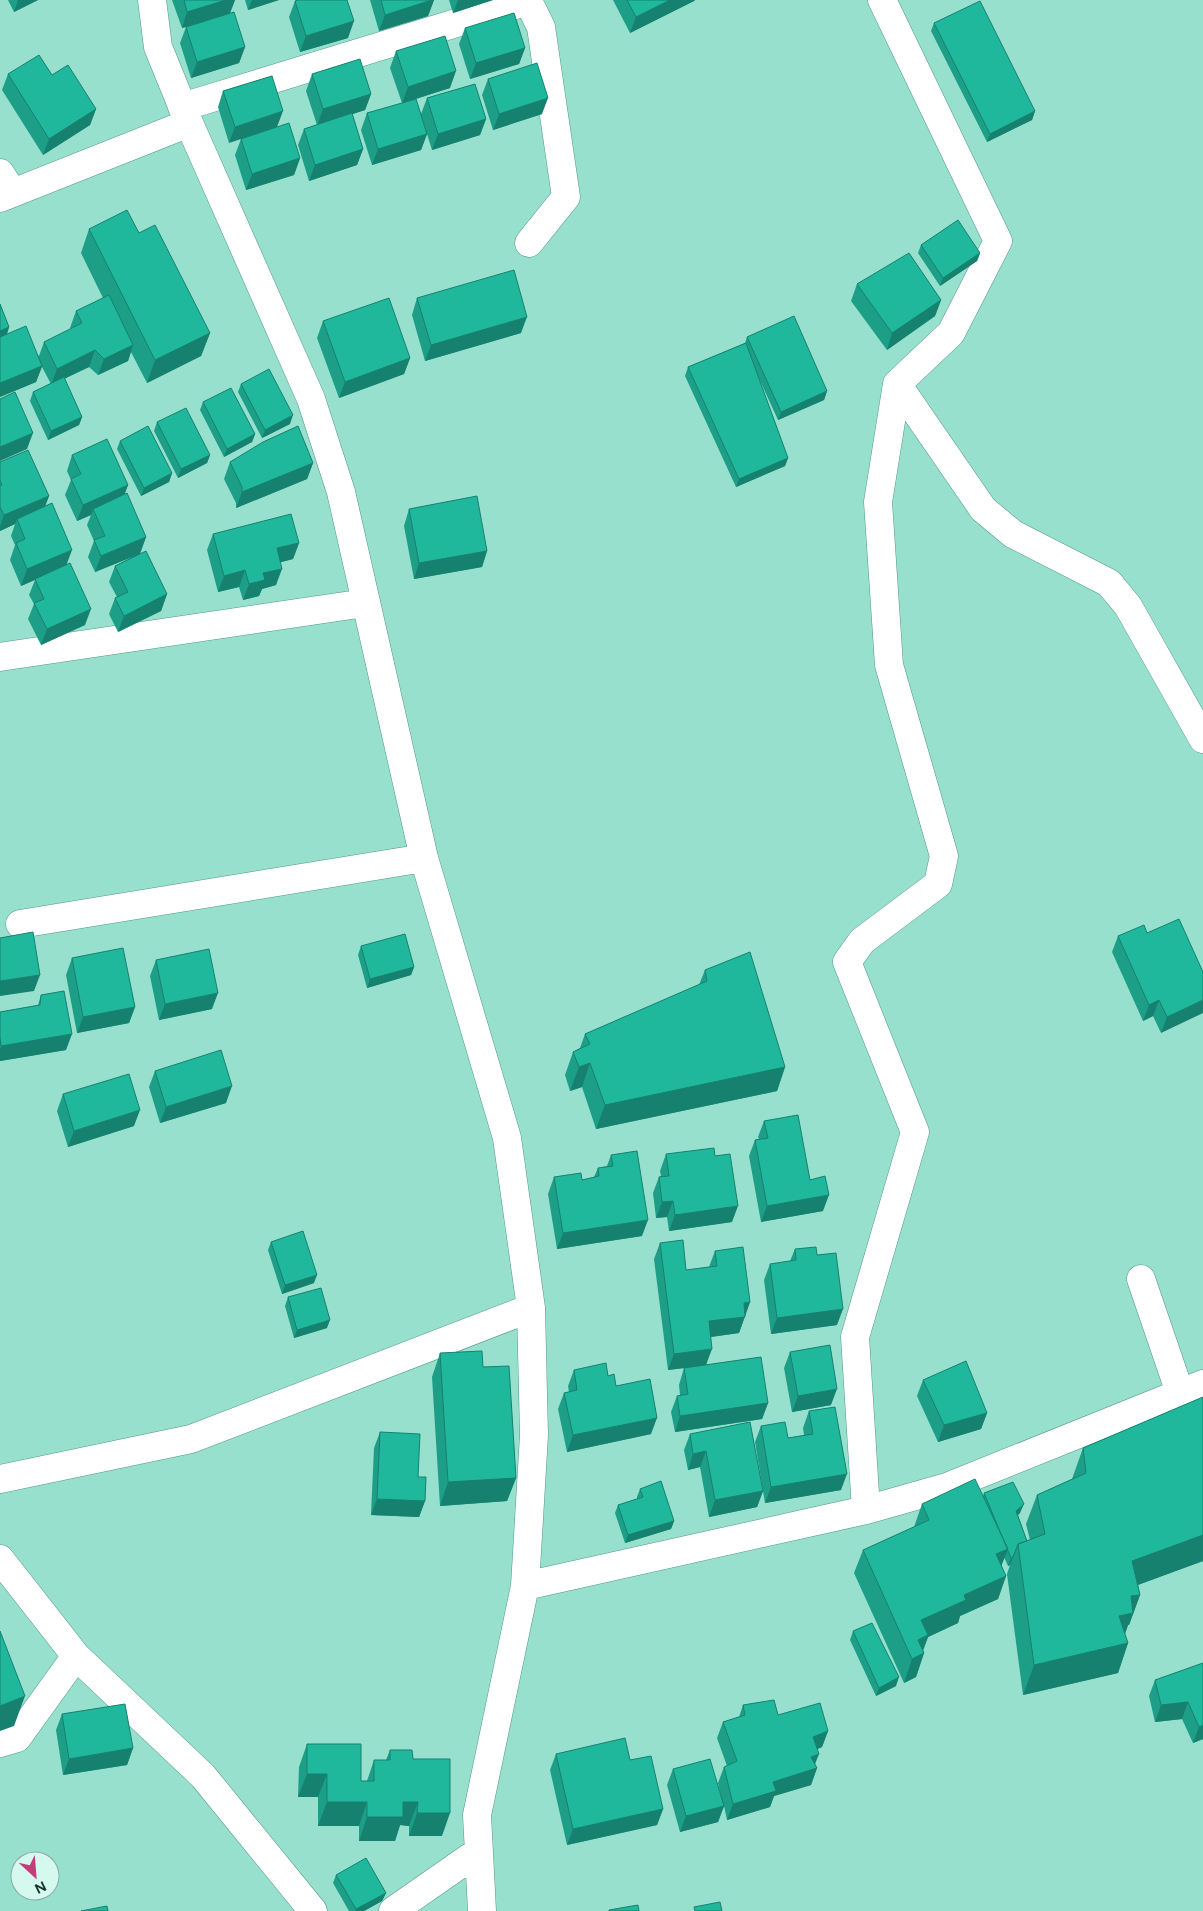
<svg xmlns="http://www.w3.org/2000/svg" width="1203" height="1911" font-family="Figtree,sans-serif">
  <rect width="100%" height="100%" fill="#97e0cd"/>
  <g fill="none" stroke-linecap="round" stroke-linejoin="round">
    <g stroke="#509887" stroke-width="29">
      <path id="minor" d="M152 0 158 47 189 123 311 399 341 492 424 858 507 1138 531 1308 534 1435 525 1586 477 1815 482 1911
        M882 0 998 241 951 333 897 384 983 509 1013 534 1109 583 1128 606 1203 739
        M182 107 528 1 541 27 566 197 529 243
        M0 173 13 193
        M0 198 189 123
        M0 657 365 603
        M20 924 424 858
        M1141 1279 1180 1393
        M0 1479 191 1439 531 1308
        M866 1510 855 1337 915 1132 847 962 862 941 938 884 944 856 889 665 878 502 897 384
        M0 1559 76 1656 203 1776 313 1911
        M525 1586 866 1510 947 1487 1203 1384
        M0 1743 17 1738 76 1656
        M393 1911 479 1851"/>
    </g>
    <use href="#minor" stroke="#fff" stroke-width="28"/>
  </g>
  <path fill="#1c9e87" d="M8 0H38L14 12Z
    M172 0H235L230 13 245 47 239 63 191 78 180 43 186 27 182 28Z
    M245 0H279L248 10Z
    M370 0H434L428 16 379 31Z
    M449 0H493L453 13Z
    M613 0H695L694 1 630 33Z
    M295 1 348 38 300 52 289 17Z
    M934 23 1035 111 1032 120 987 142 931 31Z
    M465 28 525 48 519 64 470 79 459 44Z
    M396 51 450 88 416 99 421 114 427 98 486 119 480 135 432 150 427 134 421 150 372 165 361 130 367 113 402 103 390 68Z
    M8 74 52 75 96 109 90 125 43 155 2 90Z
    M312 74 371 94 365 110 352 114 363 149 357 165 309 181 298 145 304 129 317 125 306 91Z
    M272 76 229 143 218 107 223 91Z
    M488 79 542 114 493 130 482 95Z
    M241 139 300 158 294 175 246 190 235 155Z
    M89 229 139 233 210 333 201 356 147 383 131 352 128 361 98 375 89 367 64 379 82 417 79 425 48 440 30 401 33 392 51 384 42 367 36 382 0 397V304L9 327 7 334 39 356 44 342 71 329 70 328 76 311 103 298 81 253Z
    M921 245 980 253 977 261 940 286 918 253Z
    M857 284 941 300 935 316 887 350 851 301Z
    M417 298 521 333 425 361 412 315Z
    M323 321 410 358 404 374 339 398 317 338Z
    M747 337 827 391 824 400 778 420 757 374 788 458 785 466 736 487 685 376 688 367 745 343Z
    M241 384 290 424 262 438 238 392Z
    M203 402 255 434 252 442 224 457 200 410Z
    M157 422 210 455 207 463 178 478 154 431Z
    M120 441 172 473 169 482 141 496 117 449Z
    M72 455 128 485 124 495 146 537 140 553 167 594 161 611 118 632 109 614 115 598 117 597 109 582 115 566 138 554 95 572 88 557 94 541 87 525 91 515 77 521 65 495 71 480 67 471Z
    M0 462 49 496 45 506 67 565 85 625 41 645 28 619 34 604 29 595 35 580 21 586 10 560 15 545 11 536 15 524 0 531Z
    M230 462 313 463 307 479 236 508V503L224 479Z
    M409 509 487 551 482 567 414 579 404 526Z
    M213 534 299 543 293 559 280 562 276 585 262 589 259 596 243 600 239 587 218 592 207 550Z
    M1147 933 1203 972 1161 1033 1153 1016 1143 1021 1112 952 1118 936Z
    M361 946 414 967 411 975 367 988 358 955Z
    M72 958 135 1007 129 1023 77 1033 66 975Z
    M156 960 212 1009 159 1020 150 976Z
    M705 970 785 1067 777 1091 596 1129 582 1087 570 1091 565 1075 573 1052 580 1048 585 1034 699 985Z
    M41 995 66 1050 0 1061V1012L38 1005Z
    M155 1071 226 1103 160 1123 149 1087Z
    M63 1094 134 1126 68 1147 57 1111Z
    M764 1121 810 1180 823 1211 761 1222 749 1156 755 1140 759 1139 758 1137Z
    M666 1154 715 1156 732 1222 669 1231 667 1217 656 1218 653 1193 659 1177 661 1176 660 1171Z
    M611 1155 642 1236 557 1249 548 1194 554 1177 582 1180 594 1177 598 1168 607 1166Z
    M271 1242 314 1283 282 1294 268 1250Z
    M660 1243 686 1270 709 1267 715 1251 750 1302 739 1333 711 1337 706 1365 768 1403 762 1419 675 1432 671 1412 677 1396 680 1395 679 1385 684 1368 703 1366 668 1370 654 1259Z
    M795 1249 817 1255 837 1325 771 1334 764 1280 770 1264 790 1261Z
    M288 1297 327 1328 294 1338 285 1306Z
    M790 1352 831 1405 792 1412 784 1368Z
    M440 1353 483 1367 516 1478 507 1501 440 1506 432 1377Z
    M574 1370 608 1376 651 1434 567 1452 558 1409 564 1393 569 1392 568 1386Z
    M923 1380 987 1413 981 1429 938 1442 917 1396Z
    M1203 1397V1561L1138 1585 1140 1595 1129 1625H1128L1125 1634 1128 1643 1118 1673 1023 1695 1007 1574 1010 1565 1008 1566 1004 1557 1001 1565 1006 1576 998 1599 960 1616 958 1623 928 1637 923 1651 924 1653 916 1677 904 1683 854 1573 863 1550 914 1527 922 1504 983 1496 984 1493 1020 1513 1018 1515 1027 1541 1030 1540 1026 1524 1037 1495 1072 1479 1083 1448Z
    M809 1411 841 1490 765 1503 755 1442 761 1426 788 1438 804 1435 803 1428Z
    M380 1432 418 1477 425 1501 419 1517 371 1515 374 1448Z
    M690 1434 763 1491 757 1507 709 1517 700 1467 688 1470 684 1450Z
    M640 1489 674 1521 671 1529 625 1543 615 1513 618 1505 637 1499V1497Z
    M853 1631 896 1686 876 1696 850 1640Z
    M1203 1663V1739L1193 1743 1182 1719 1155 1722 1149 1696 1155 1680Z
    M743 1705 778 1715 828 1731 822 1747 817 1749 815 1765 817 1768 811 1785 774 1796 770 1807 727 1820 724 1806 718 1822 680 1832 667 1785 673 1769 723 1806 718 1783 724 1767 727 1766 717 1738 723 1722 739 1717Z
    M62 1714 133 1748 127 1765 63 1775 56 1730Z
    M307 1744 361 1781H367L374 1760H386L390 1750 413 1759 442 1836H409V1826L400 1825 395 1841H359V1826H318V1797H298L299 1767Z
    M556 1754 630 1760 663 1809 657 1825 567 1845 550 1770Z
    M336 1875 386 1893 382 1901 364 1911H349L333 1883Z"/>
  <path fill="#16816e" d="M18 0H38L14 12Z
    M226 0H235L230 13 182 28 187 12Z
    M252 0H279L248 10Z
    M432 0H434L428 16 379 31 385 15Z
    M458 0H493L453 13Z
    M670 0H695L694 1 630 33 636 17Z
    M354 21 348 38 300 52 306 36Z
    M245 47 239 63 191 78 197 62Z
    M525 48 519 64 470 79 476 63Z
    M456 71 450 88 402 103 408 87Z
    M371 94 365 110 317 126 323 109Z
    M548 98 542 114 493 130 499 114Z
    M96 109 90 125 43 155 49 139Z
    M283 111 277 127 229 143 235 127Z
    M1035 111 1032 120 987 142 990 134Z
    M486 119 480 135 432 150 438 134Z
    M427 134 421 150 372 165 378 149Z
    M363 149 357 165 309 181 315 165Z
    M300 158 294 175 246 190 252 174Z
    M980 253 977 261 940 286 943 278Z
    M941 300 935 316 887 350 892 333Z
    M527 317 521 333 425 361 431 345Z
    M9 327 4 343 0 345V331Z
    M210 333 201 356 147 383 155 360Z
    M133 345 128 361 98 375 104 359Z
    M95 350 89 367 51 385 57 369Z
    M410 358 404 374 339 398 345 382Z
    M42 366 36 382 0 397V383Z
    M827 391 824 400 778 420 781 412Z
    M293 415 290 424 262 438 265 430Z
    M82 417 79 425 48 440 51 431Z
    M33 433 27 449 0 461V447Z
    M255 434 252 442 224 457 227 449Z
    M210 455 207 463 178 478 181 469Z
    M788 458 785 466 736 487 739 479Z
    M313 463 307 479 236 508 242 492Z
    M172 473 169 482 141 496 144 488Z
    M128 485 122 501 93 509 91 515 77 521 83 505Z
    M49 496 43 512 17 519 15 524 0 531V526L4 515Z
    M146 537 140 554 95 572 101 556Z
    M299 543 293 559 271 565 277 548Z
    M72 550 66 566 21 586 27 569Z
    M487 551 482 567 414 579 419 563Z
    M282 569 276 585 262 589 259 596 243 600 249 584 263 573Z
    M245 570 239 587 218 592 224 576Z
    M167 594 161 611 118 632 124 616Z
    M91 609 85 625 41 645 47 629Z
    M414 967 411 975 367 988 370 979Z
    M40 975 34 991 0 996V981Z
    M218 993 212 1009 159 1020 165 1004Z
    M1159 1000 1153 1016 1143 1021 1149 1005Z
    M1203 1000V1013L1161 1033 1167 1017Z
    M135 1007 129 1023 77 1033 83 1017Z
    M72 1034 66 1050 0 1061V1050L1 1046Z
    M590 1063 582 1087 570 1091 579 1067Z
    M785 1067 777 1091 596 1129 605 1105Z
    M232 1086 226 1103 160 1123 166 1107Z
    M140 1110 134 1126 68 1147 74 1131Z
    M829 1195 823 1211 761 1222 767 1206Z
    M673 1201 667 1217 656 1218 662 1202Z
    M738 1206 732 1222 669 1231 675 1215Z
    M648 1220 642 1236 557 1249 563 1233Z
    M317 1275 314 1283 282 1294 285 1285Z
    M750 1302 739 1333 703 1338 709 1321 744 1303Z
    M843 1309 837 1325 771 1334 777 1318Z
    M330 1320 327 1328 294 1338 297 1330Z
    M712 1349 706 1365 668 1370 674 1354Z
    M837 1389 831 1405 792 1412 798 1396Z
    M768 1403 762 1419 675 1432 680 1416Z
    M987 1413 981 1429 938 1442 944 1425Z
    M657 1418 651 1434 567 1452 573 1435Z
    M706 1451 700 1467 688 1470 693 1454Z
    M847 1474 841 1490 765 1503 771 1487Z
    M516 1478 507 1501 440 1506 448 1482Z
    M763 1491 757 1507 709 1517 715 1500Z
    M377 1499 425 1501 419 1517 371 1515Z
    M1024 1504 1020 1513 1013 1520 1016 1511Z
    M674 1521 671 1529 625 1543 628 1535Z
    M1203 1535V1561L1121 1591 1132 1561Z
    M1008 1549 999 1572 996 1554Z
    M1013 1557 1010 1565 1008 1566 1011 1558Z
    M1006 1576 998 1599 960 1616 958 1623 928 1637 921 1655 924 1653 916 1677 904 1683 912 1659 921 1620 964 1595Z
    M1140 1595 1129 1625H1128L1122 1642 1119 1616 1131 1596Z
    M1128 1643 1118 1673 1023 1695 1034 1665Z
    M899 1677 896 1686 876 1696 879 1688Z
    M25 1696 14 1726 0 1731V1706Z
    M1188 1702 1182 1719 1155 1722 1161 1705Z
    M1203 1725V1739L1193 1743 1199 1727Z
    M828 1731 822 1747 807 1754 813 1737Z
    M133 1748 127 1765 63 1775 69 1759Z
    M819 1754 813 1769 817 1768 811 1785 774 1796 770 1807 727 1820 733 1804 773 1782 811 1757Z
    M307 1774H327L318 1797H298Z
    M327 1802H367L359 1826H318Z
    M403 1802H418L409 1826 400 1825 395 1841H359L367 1817Z
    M724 1806 718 1822 680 1832 686 1816Z
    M663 1809 657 1825 567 1845 573 1829Z
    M417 1813H450L442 1836H409Z
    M386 1893 382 1901 364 1911H355L356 1909Z"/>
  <path fill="#20b89d" stroke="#16816e" d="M184 0H226L187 12Z
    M298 0H347L354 21 306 36 295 1Z
    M381 0H432L385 15Z
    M627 0H670L636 17Z
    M980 1 1035 111 990 134 934 23Z
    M234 12 245 47 197 62 186 27Z
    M514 13 525 48 476 63 465 28Z
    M445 36 456 71 408 87 396 51Z
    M39 55 52 75 68 65 96 109 49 139 8 74Z
    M360 59 371 94 323 109 312 74Z
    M537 63 548 98 499 114 488 79Z
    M272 76 283 111 235 127 223 91Z
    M475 84 486 119 438 134 427 98Z
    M416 99 427 134 378 149 367 113Z
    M352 113 363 149 315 165 304 129Z
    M289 123 300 158 252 174 241 139Z
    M127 210 139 233 155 225 210 333 155 360 89 229Z
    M958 220 980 253 943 278 921 245Z
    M909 253 941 300 892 333 857 284Z
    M514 270 527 317 431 345 417 298Z
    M109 295 133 345 104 359 95 350 57 369 44 342 82 323 76 311Z
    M389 298 410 358 345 382 323 321Z
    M0 304 9 327 0 331Z
    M794 316 827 391 781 412 747 337Z
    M26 326 42 366 0 383V337Z
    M746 343 788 458 739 479 688 367Z
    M269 369 293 415 265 430 241 384Z
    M64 377 82 417 51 431 33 392Z
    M231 388 255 434 227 449 203 402Z
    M15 392 33 433 0 447V399Z
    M186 408 210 455 181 469 157 422Z
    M148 426 172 473 144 488 120 441Z
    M298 426 313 463 242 492V487L230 462 263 442Z
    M107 439 128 485 83 505 71 479 81 474 72 455Z
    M28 450 49 496 4 515 0 507V486L2 485 0 480V462Z
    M127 493 146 537 101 556 94 540 105 536 93 509Z
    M477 496 487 551 419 563 409 509Z
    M52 503 72 550 27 569 16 543 25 539 17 519Z
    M291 514 299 543 277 548 282 569 263 573 265 580 249 584 245 570 224 576 213 534Z
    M146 551 167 594 124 616 115 598 128 592 115 566Z
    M70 563 91 609 47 629 34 603 44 599 35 579Z
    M1179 919 1203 972V1000L1167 1017 1159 1000 1149 1005 1118 936 1144 925 1147 933Z
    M33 932 40 975 0 981V938Z
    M405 934 414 967 370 979 361 946Z
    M123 948 135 1007 83 1017 72 958Z
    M209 949 218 993 165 1004 156 960Z
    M750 952 785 1067 605 1105 590 1063 579 1067 573 1052 590 1044 585 1034 707 981 705 970Z
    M64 991 72 1034 1 1046 0 1037V1012L40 1005 41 995Z
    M221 1050 232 1086 166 1107 155 1071Z
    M129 1074 140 1110 74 1131 63 1094Z
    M798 1115 810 1180 825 1176 829 1195 767 1206 755 1140 768 1138 764 1121Z
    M714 1148 715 1156 730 1154 738 1206 675 1215 673 1201 662 1202 659 1177 669 1176 666 1154Z
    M637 1151 648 1220 563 1233 554 1177 581 1173 582 1180 599 1176 598 1168 613 1166 611 1155Z
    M303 1231 317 1275 285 1285 271 1242Z
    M683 1240 686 1270 717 1266 715 1251 743 1247 750 1302 744 1303 745 1317 709 1321 712 1349 674 1354 660 1243Z
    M816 1247 817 1255 836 1253 843 1309 777 1318 770 1264 796 1260 795 1249Z
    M321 1288 330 1320 297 1330 288 1297Z
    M830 1345 837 1389 798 1396 790 1352Z
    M482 1351 483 1367 509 1366 516 1478 448 1482 440 1353Z
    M761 1357 768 1403 680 1416 677 1396 688 1394 684 1368Z
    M966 1361 987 1413 944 1425 923 1380Z
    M606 1363 608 1376 614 1374 616 1386 650 1379 657 1418 573 1435 564 1393 577 1390 574 1370Z
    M1203 1397V1535L1132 1561 1140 1595 1131 1596 1133 1613 1119 1616 1128 1643 1034 1665 1018 1544 1045 1534 1037 1495 1086 1473 1083 1448Z
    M835 1407 847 1474 771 1487 761 1426 785 1422 788 1438 813 1434 809 1411Z
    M750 1422 763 1491 715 1500 706 1451 693 1454 690 1434Z
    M380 1432 420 1434 418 1477H426L425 1501 377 1499Z
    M975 1479 1008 1549 996 1554 1006 1576 964 1595 966 1600 921 1620 928 1635 918 1640 924 1653 912 1659 863 1550 929 1520 922 1504Z
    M661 1481 674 1521 628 1535 618 1505 643 1497 640 1489Z
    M1013 1482 1024 1504 1016 1511 1027 1541 1018 1544 1013 1557 1011 1558 984 1493Z
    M872 1623 899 1677 879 1688 853 1631Z
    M0 1631 25 1696 0 1706Z
    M1203 1663V1725L1199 1727 1188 1702 1161 1705 1155 1680Z
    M774 1700 778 1715 820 1703 828 1731 813 1737 819 1754 811 1757 817 1768 773 1782 776 1791 733 1804 724 1767 737 1761 723 1722 745 1715 743 1705Z
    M125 1704 133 1748 69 1759 62 1714Z
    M625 1738 630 1760 651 1756 663 1809 573 1829 556 1754Z
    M307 1744H361V1781H374V1760H390V1750H412L413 1759H450V1813H417L418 1802H403V1817H367V1802H327V1774H307Z
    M710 1759 724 1806 686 1816 673 1769Z
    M366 1858 386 1893 356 1909 336 1875Z
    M720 1902 722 1911H695L694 1907Z
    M638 1905 639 1911H609V1910Z
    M107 1906 108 1911H81Z"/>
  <g transform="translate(35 1876) rotate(154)"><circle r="24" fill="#d6f9ef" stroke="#89aba1"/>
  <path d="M0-4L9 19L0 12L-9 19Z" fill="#c43d7b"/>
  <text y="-8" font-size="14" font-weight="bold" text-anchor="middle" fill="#16352d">N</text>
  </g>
</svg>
